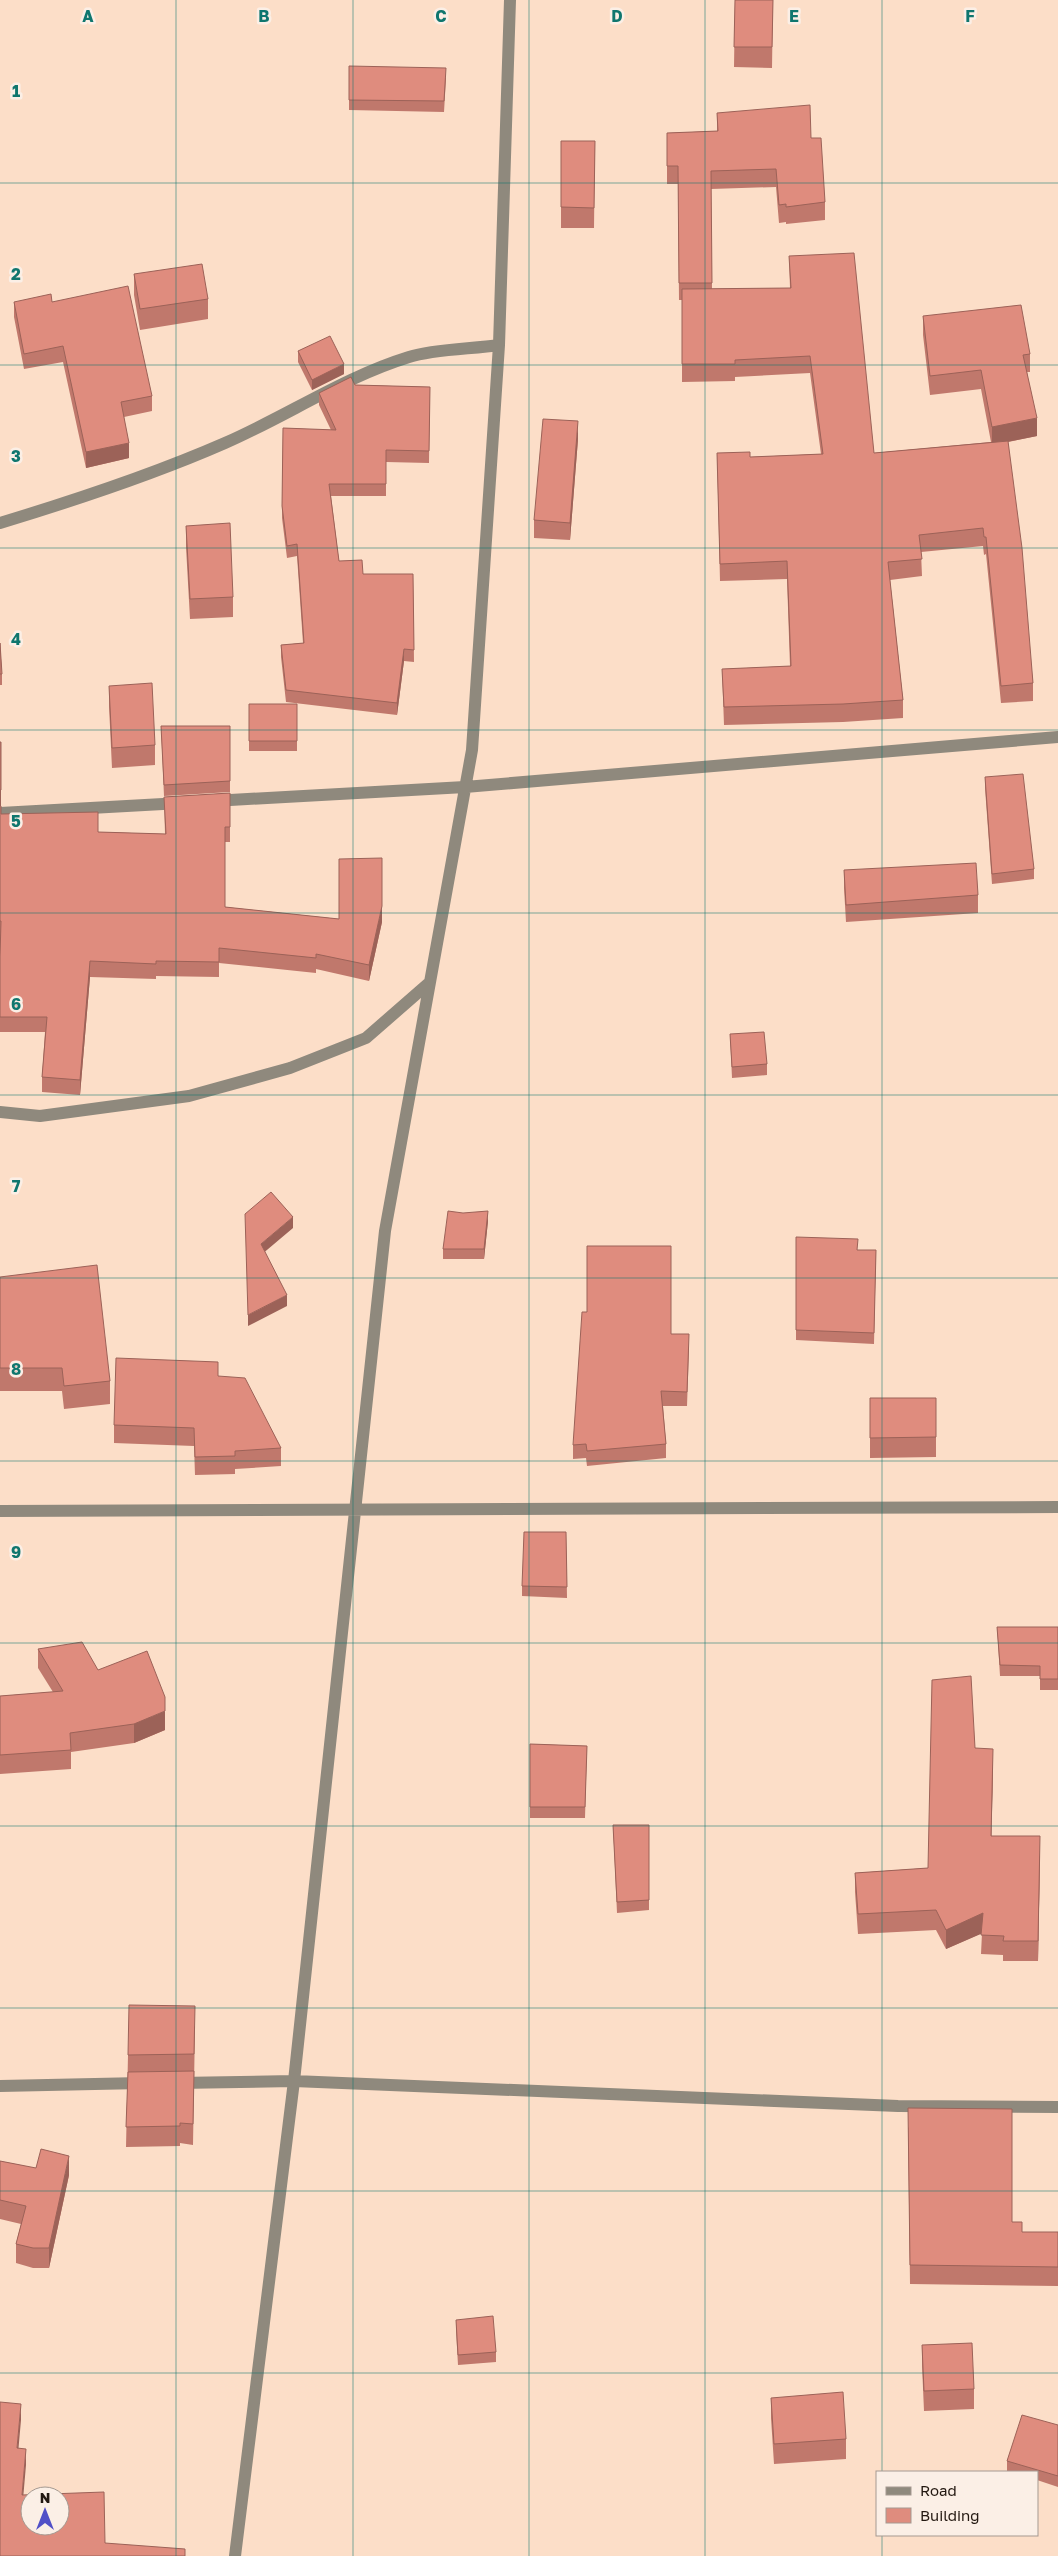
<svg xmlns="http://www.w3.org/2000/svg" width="1058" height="2556" font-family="'Golos Text',sans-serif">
  <rect width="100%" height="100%" fill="#fcdec8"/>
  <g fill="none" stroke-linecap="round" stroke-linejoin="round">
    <path stroke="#8f897d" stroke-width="12" d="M0 523C76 500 152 475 225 443 287 416 344 377 409 357 434 349 473 349 499 345
      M213 801 465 787 1058 737
      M0 813 181 803
      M0 1112 40 1116 189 1096 290 1068 366 1038 429 983
      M0 1511 1058 1507
      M177 2083 294 2081 898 2106 1058 2107
      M0 2086 142 2083
      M235 2556 294 2081 385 1231 472 750 499 345 510 0"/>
  </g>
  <path fill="#c0786c" d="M735 0H773L772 68 734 67Z
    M349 66 446 78 444 112 349 110Z
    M717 113 811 138 825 202V220L786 224V222L779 223 776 187 711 189 712 289 790 288 789 256 874 453 991 442 981 389 930 395 923 335V316L1030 354V372H1027L1037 436 1008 442 1033 683V701L1001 703 986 554 984 555 983 546 921 552 922 576 890 580 903 700V718L843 722 724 725 722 669 790 666 787 579 720 581 717 453 750 457 821 454 810 373 735 377V381L682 382V300H679L678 184H667V133L717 131Z
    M561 141H595L594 228H561Z
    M134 274 208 299V319L140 330 134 295Z
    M14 302H52L152 396V411L124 417 129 458 86 468 63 362 24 369 14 317Z
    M298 351 344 374 312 390 298 362Z
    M355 385 430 387 429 463 386 462V496H331L339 561 363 574H413L414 662 404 661 397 715 286 702 281 657V645L303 643 297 556 287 558 282 518 283 428 331 430 319 405V393Z
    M578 439 570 540 534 538V520Z
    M186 526 233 597V617L190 619 186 547Z
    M0 643 2 674V685H0Z
    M109 686 155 745V765L112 768 109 706Z
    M249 704H297V751H249Z
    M161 726H230V792L164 796Z
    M985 777 1034 869V879L992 884 985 788Z
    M230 793V842H225V907L339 919 382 922 369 981 316 969V973L219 963V977L156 976V979L90 977 80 1095 42 1092V1077L45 1032H0V805L1 814 98 832 165 834 164 797Z
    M844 870 978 895V913L846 922 844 888Z
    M730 1034 767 1064V1075L732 1078Z
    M463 1213 488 1221 484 1259H443V1249Z
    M796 1237 858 1250H876L874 1344 796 1340Z
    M0 1277 110 1381V1404L64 1409 62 1391H0Z
    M671 1334 689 1348 687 1406H663L666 1444V1458L587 1466 586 1458 573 1459V1445Z
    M218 1376 281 1448V1466L235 1469V1474L195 1475 194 1446 114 1443V1425Z
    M870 1398H936V1457L870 1458Z
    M566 1532 567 1598 522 1596V1586Z
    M997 1627H1058V1690H1040V1676H1000Z
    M38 1649 98 1670 165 1730 134 1743 71 1752V1769L0 1774V1696L53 1692 38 1668Z
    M530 1744 587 1746 585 1818H530Z
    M975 1748 993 1769 991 1836 1040 1856 1038 1961H1003V1955L981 1954 982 1933 946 1949 936 1930 858 1934 855 1892V1873L928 1868Z
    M613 1825H649V1910L617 1913Z
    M195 2026 193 2145 180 2143V2146L126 2147 128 2055Z
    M908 2127 1022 2232H1058V2286L910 2284Z
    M0 2161 69 2175 49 2268H33L16 2263V2244L21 2224 0 2219Z
    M456 2320 496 2352V2362L458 2365 456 2330Z
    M922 2345 974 2389V2409L924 2411 922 2365Z
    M771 2398 846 2439V2459L774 2464 771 2418Z
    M1058 2425V2487L1037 2480V2472H1007V2461Z"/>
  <path fill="#9c6258" d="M344 364V374L312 390V380Z
    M1037 418V436L992 445V427Z
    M578 421V439L570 540V523Z
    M129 443V458L86 468V452Z
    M404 649V661L397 715V703Z
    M0 790H1V805H0Z
    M382 906V922L369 981V965Z
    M90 961V977L80 1095V1080Z
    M488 1211V1221L484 1259V1249Z
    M293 1217V1228L261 1255V1244Z
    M287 1295V1306L248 1326V1315Z
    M165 1711V1730L134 1743V1724Z
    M993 1749V1769L991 1856V1836Z
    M1040 1836V1856L1038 1961V1941Z
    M983 1913V1933L946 1949V1930Z
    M69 2156V2175L49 2268V2248Z
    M21 2404V2420L17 2465V2448Z
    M26 2449V2465L22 2511V2495Z"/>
  <path fill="#df8c7e" stroke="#9c6258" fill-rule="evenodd" d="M735 0H773L772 47H734Z
    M349 66 446 68 444 101 349 100Z
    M810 105 811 138H821L825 202 786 207V204L779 205 776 169 711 171 712 283H679L678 166H667V133L718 131 717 113Z
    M561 141H595L594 208 561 207Z
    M854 253 874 453 1008 441 1022 548 1033 683 1001 686 986 537H984L983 528 919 535 922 559 888 562 903 700 843 704 724 707 722 669 791 666 787 561 720 564 717 453 750 452V457L823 454 810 356 735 360V364H682V289L791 288 789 256Z
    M202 264 208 299 140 309 134 274Z
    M128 286 152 396 121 402 129 443 86 452 63 346 24 354 14 302 51 294 52 302Z
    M1021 305 1030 354 1023 355 1037 418 992 427 981 370 930 376 923 316Z
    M330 336 344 364 312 380 298 351Z
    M351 377 355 385 430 387 429 451 386 450V484H329L339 561 362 560 363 574H413L414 650 404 649 397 703 286 690 281 645 304 643 297 544 287 546 282 506 283 428 336 430 319 393Z
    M543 419 578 421 570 523 534 520Z
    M230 523 233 597 190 599 186 526Z
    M0 643 2 674H0Z
    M152 683 155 745 112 748 109 686Z
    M249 704H297V741H249Z
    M161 726H230V781L164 785Z
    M0 742H1V790H0Z
    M1023 774 1034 869 992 874 985 777Z
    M230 793V827H225V907L339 919V859L382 858V906L369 965 316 954V958L219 948V962L156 961V964L90 961 80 1080 42 1077 47 1017H0V956L1 921H0V805L1 806V814L98 812V832L166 834 164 797Z
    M976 863 978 895 846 905 844 870Z
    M764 1032 767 1064 732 1067 730 1034Z
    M271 1192 293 1217 261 1244 287 1295 248 1315 245 1214Z
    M448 1211 463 1213 488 1211 484 1249H443Z
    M796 1237 858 1239 857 1250H876L874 1333 796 1330Z
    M587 1246H671V1334H689L687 1392 661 1391 666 1444 587 1451 586 1444 573 1445 582 1312H587Z
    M97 1265 110 1381 64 1386 62 1368H0V1277Z
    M116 1358 218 1362V1376L245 1378 281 1448 235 1451V1456L195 1457 194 1428 114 1425Z
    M870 1398H936V1437L870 1438Z
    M524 1532H566L567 1587 522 1586Z
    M997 1627H1058V1679H1040V1666L1000 1665Z
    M82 1642 98 1670 147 1651 165 1697V1711L134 1724 70 1733 71 1750 0 1755V1696L63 1691 38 1649Z
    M971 1676 975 1748 993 1749 991 1836H1040L1038 1941H1003L1004 1936 981 1935 983 1913 946 1930 936 1910 858 1914 855 1873 928 1868 932 1680Z
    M530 1744 587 1746 585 1807H530Z
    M613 1825H649V1900L617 1902Z
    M129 2005 195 2006 194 2054 128 2055Z
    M194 2071 193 2124 180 2123V2126L126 2127 128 2072Z
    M908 2108 1012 2109V2222H1022V2232H1058V2267L910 2265Z
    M41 2149 69 2156 49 2248H33L16 2244 26 2206 0 2200V2161L36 2168Z
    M493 2316 496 2352 458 2355 456 2320Z
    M972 2343 974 2389 924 2391 922 2345Z
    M843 2392 846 2439 774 2444 771 2398Z
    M0 2402 21 2404 17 2448 26 2449 22 2495 104 2492 105 2543 185 2549V2556H0ZM30 2496H60V2526H30Z
    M1022 2415 1058 2425V2476L1007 2461Z"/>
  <path fill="none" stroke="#0f766e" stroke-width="1" stroke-opacity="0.55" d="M176 0V2556M353 0V2556M529 0V2556M705 0V2556M882 0V2472M0 183H1058M0 365H1058M0 548H1058M0 730H1058M0 913H1058M0 1095H1058M0 1278H1058M0 1461H1058M0 1643H1058M0 1826H1058M0 2008H1058M0 2191H1058M0 2373H1058M882 2535V2556"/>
  <g font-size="16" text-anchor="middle" font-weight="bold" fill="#0f766e" stroke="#fbefe6" stroke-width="5" stroke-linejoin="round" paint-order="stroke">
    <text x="88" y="22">A</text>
    <text x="264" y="22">B</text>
    <text x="441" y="22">C</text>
    <text x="617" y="22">D</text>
    <text x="794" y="22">E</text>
    <text x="970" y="22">F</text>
    <text x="16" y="97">1</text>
    <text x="16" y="280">2</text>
    <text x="16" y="462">3</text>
    <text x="16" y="645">4</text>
    <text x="16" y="827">5</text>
    <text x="16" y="1010">6</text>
    <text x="16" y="1192">7</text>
    <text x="16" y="1375">8</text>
    <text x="16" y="1558">9</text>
  </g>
  <rect x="876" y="2471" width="162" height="65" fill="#fbefe6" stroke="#a59991"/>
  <rect x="886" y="2487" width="25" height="8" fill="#8f897d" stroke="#a59991"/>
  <text x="920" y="2496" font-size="15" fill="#231811">Road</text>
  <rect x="886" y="2508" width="25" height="15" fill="#df8c7e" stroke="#a59991"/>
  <text x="920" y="2521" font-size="15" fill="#231811">Building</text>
  <g transform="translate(45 2511)"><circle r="24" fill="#fbefe6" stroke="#a59991"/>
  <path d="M0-4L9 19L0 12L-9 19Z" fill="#5150c7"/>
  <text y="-8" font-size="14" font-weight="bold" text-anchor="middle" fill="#231811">N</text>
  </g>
</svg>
